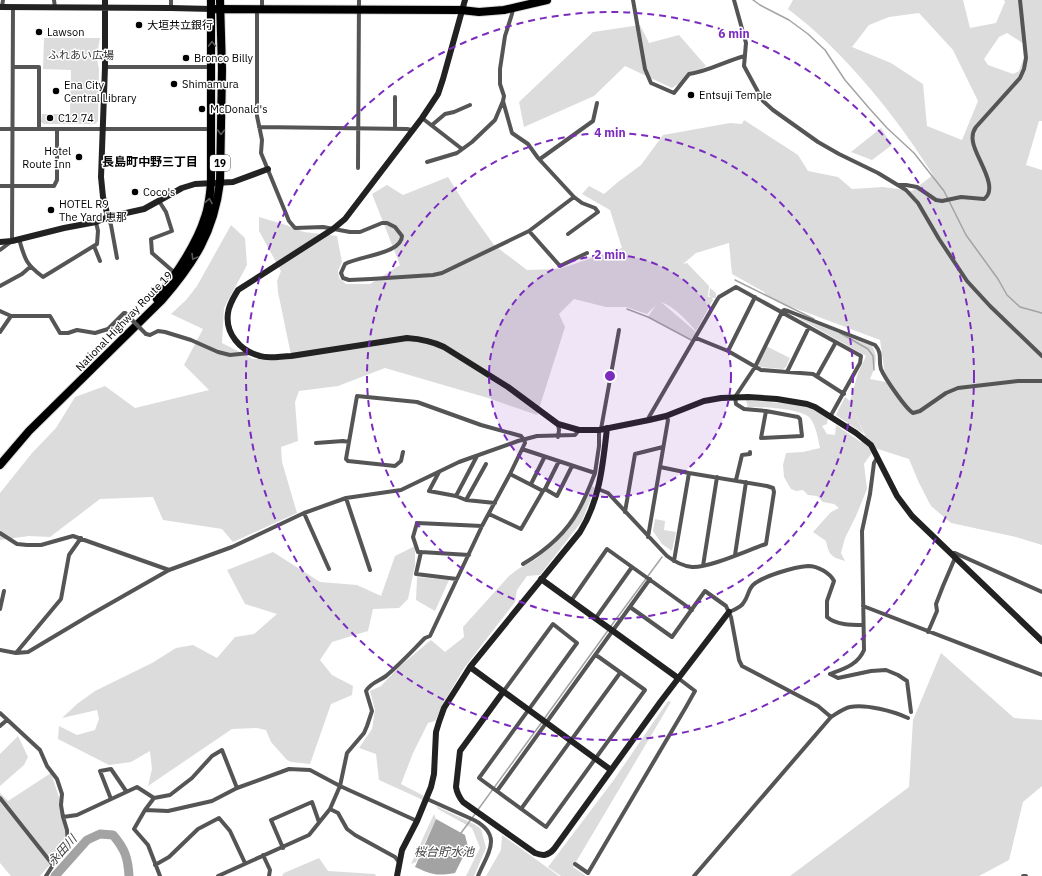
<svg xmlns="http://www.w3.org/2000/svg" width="1042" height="876" font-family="'IBM Plex Sans','Noto Sans JP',sans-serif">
  <rect width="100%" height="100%" fill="#fff"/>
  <path fill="#dcdcdc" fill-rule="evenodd" d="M793 0H963L970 28 996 23 1005 2 1004 0H1042V121H1039L1026 165 1042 170V545L1016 537 951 523 931 506 919 483 909 459 875 448 864 464 867 489 856 516 845 538 841 553 845 561C831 557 829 555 826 541L813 532 831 512 839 508 834 504 823 502 817 496 808 495 803 490 796 491 791 489 784 477 783 465 786 453 803 452 820 448C818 439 816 425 810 418 800 408 762 407 748 407L746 400 804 405 815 410 828 417 827 424 822 426 827 434 835 435 836 425 861 442 865 435 853 409 864 434 836 415 845 397 850 401 858 373 866 356 795 316 872 346C879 357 875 367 870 379L886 382 880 340 776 301 767 296 764 292 732 274 729 243 696 253 683 264 687 263 709 286 708 297H711L709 296 710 288 716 293V298H712L713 300 696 331C686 320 675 307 661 302L696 332 692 340 648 317 656 305 647 314 626 307H606L574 299 559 314 565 327 537 415 488 398 385 368 338 386 299 391 295 402 298 441 281 447 282 462 297 513 233 542 222 529 163 520 153 497 100 499 50 537 29 536 0 540V493L32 453 56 428 75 397 105 386 135 408 209 390 184 365 203 329 171 314 186 300 197 286 231 225 245 238 247 265 224 308 222 343 253 359 291 355 278 292 277 281 281 271 259 231V217L286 225 304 232 337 236 342 262 338 271 339 278 346 284H370L400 265 372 194 387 185 403 195 448 177 467 207 494 245 527 270 559 269 622 248 610 210 582 194 589 186 604 194 618 182 641 165 663 135 730 123 742 124 744 120 798 155 808 171 838 177 852 189 883 187 912 191 933 175C896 116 844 51 788 9ZM919 13 953 50 978 101 962 140 927 126 923 84 891 63 852 47 869 25 889 17ZM1007 33 1024 44 1026 52 1019 71 1013 74 988 65 984 59 999 37Z
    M640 25 649 43 679 35 706 66 672 88 625 66 594 96 524 127 519 102 593 32Z
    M44 38H100C98 49 96 58 99 69L98 121 95 124H44L41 122 42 114H70L71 70 43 69Z
    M881 128 892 145 872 160 851 152Z
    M766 346 790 358 786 367 783 369 759 367 758 363Z
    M592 486 595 488 582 521 540 575 527 576 517 590 515 602 464 668 447 697 435 721 428 723 413 753 401 784 424 796 423 800 379 780 376 754 359 748 372 729 375 710 370 691 381 686 400 666 431 640 445 652 464 637 463 627 509 576 518 569 536 559 555 543 574 521Z
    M655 519 665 521 664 530 676 532 672 551 662 544 653 531Z
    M415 546V565L408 599 399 608 373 609 368 631 332 642 320 660 332 675 353 686 352 695 331 704 310 764 291 762 287 760 271 742 266 730 257 728 232 729 148 786 152 769 150 751 131 762 109 765 58 739 59 726 77 735 95 730 99 719 97 710 62 718 77 704 95 691 152 663 176 648 193 645 217 658 235 637 254 634 277 614 245 604 227 570 273 552 320 582 357 585 381 596 395 556Z
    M417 577 449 580 435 611 416 600Z
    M941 653 1014 718 1042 720V786L1023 802 1009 860 979 876H790L909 787 913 720Z
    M668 701 671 702 573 867 586 876H561L548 867 613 781Z
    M18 736 28 757 24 765 0 786V754Z
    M51 773 66 818 71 840 40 876H11L0 863V793L8 801Z
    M436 806 474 824 481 829 486 848 474 876H466L480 848 472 828 438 809Z
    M434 814 436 819 416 862 411 864Z
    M502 835 559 876H486L501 850Z
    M319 858 328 871 375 874 376 876H282L284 873Z"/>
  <path fill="#a3a3a3" d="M436 819 465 835 468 847 455 873C435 876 433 875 415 867Z"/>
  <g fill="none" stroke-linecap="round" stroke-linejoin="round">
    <path stroke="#a3a3a3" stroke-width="1.5" d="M753 0 760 5 789 20 808 34 825 50 845 80 869 108 887 128 914 153 944 191 966 235 998 279 1007 295 1020 307 1042 313
      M735 280 814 319
      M627 309 648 317 693 341
      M840 333 868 349 873 356 874 370
      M611 626 662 557
      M544 719 609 629
      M477 811 542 722
      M461 833 475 814"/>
    <path stroke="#a3a3a3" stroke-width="9" d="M55 876 87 840 100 834 113 835C125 849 128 858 129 876"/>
    <g stroke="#dbdbdb" stroke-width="10">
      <path id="highway" d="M215 9 461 10 479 12 504 10 547 0
        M157 299C174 277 197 244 205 217 209 206 210 195 211 183V0
        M0 465 29 431 162 300C194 263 214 232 220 182L222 69 220 0"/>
    </g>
    <path stroke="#555" stroke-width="4" d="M54 0 55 8
      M171 0V8
      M262 0V9
      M633 0 645 69 651 83 674 93 689 74C710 71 725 61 745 56
      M734 0 746 43 744 66 763 101 773 110 818 142 839 154 878 173 906 190 918 203 939 239 967 281 990 306 1042 356
      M2 7 3 0
      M257 10V116L262 140 261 153 289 221 295 228 323 227 350 232H360L382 223H387L395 227 402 236C402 254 358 256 345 264L341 273 343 278 349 280 371 279 433 275 442 273 529 231 574 197
      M13 67H39V129
      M105 67H212
      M503 101 512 133 528 144 538 158 574 197 582 203 595 208 598 212 568 234
      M422 118 462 149
      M432 125 445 114 454 112 470 105
      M259 127 407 129 412 130
      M0 129H212
      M395 129V97
      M540 159 593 121 597 103
      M427 162 457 153 472 142 495 120 503 101 504 96 500 84V69L505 36 512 14 513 8
      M358 168 359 0
      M899 185H906L917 187 936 200 942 201 961 197 984 199C1000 188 975 157 973 142 972 137 973 131 976 127L1020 78 1024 69 1026 58 1020 0
      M0 186H54L57 180V129
      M159 201 166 212 172 231 151 239 152 253 175 273
      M108 217 111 225 117 258
      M529 231 560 266 587 253
      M19 239C25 260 26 264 43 277L97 244 98 231 96 222
      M94 246 100 261
      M0 250 12 241 13 7
      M0 286 22 274 30 267
      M0 311 11 316
      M782 312 784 310 788 311 875 345C883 354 878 360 881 369 884 377 906 409 913 413L920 411 946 393 958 388 1018 381H1042
      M0 332 11 316H50L60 333H68L77 330 95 333 108 329 124 313H125
      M146 334 150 335 158 331 165 332 191 340 218 352 230 355 250 353
      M696 338 728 351 761 370 813 374 844 394
      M728 351 755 297
      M787 372 809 327
      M817 376 836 342
      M766 411 761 438 802 436 800 419 798 417 766 411 744 409 736 404 735 397 755 367 782 312
      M649 420V417L717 300 719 297 736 287 861 356 860 363 830 417
      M558 424 559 430 558 437
      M601 429 619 330
      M316 443 343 441 349 442
      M522 449 595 473 599 446V430
      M403 452 401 461 395 466 348 461 346 459 357 396 417 402 481 425 521 436 524 440
      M439 472 429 491 456 496 466 500 495 503
      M510 474 543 491 545 489 557 496 572 466
      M736 480 742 455 750 454V452
      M531 484 544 458
      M545 489 559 461
      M598 489 608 493 667 556C675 562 682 566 692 567 709 568 748 550 766 544L774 492 773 488 767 486 689 473 660 467
      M456 496 477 456
      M346 498 370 570
      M466 500 486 464
      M625 512 635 454 663 447
      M304 513 329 569
      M489 514 521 529 543 491
      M0 533 17 544 27 545H41L73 536 169 570
      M648 537 668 420 666 416
      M421 552 469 555
      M951 553H955L1042 592
      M735 555 746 482
      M674 561 689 473
      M523 564C545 551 566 533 578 511 585 499 590 486 595 473
      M703 566 717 477
      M457 579 416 574 421 552H418L413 537 417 523 482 526
      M571 601 607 549 692 610
      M863 606 1042 675
      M630 607 672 637 705 591 726 606 731 617 739 660 742 666 818 706 831 717
      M0 609 4 591
      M729 612C734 610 742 607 744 602 748 597 748 590 753 585 763 576 794 567 808 566 818 566 830 573 834 581L827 601V617C836 625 851 625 863 625
      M595 619 632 567
      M928 632 937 611 936 604 943 586 955 558
      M0 650 16 653 28 652 90 615 169 570 232 547 304 513 346 498 401 490 459 462 518 441 537 436 575 435 579 430
      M16 653 61 599 69 555 81 538
      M830 674C843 669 858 665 864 650L862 531 870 494 874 463 877 458
      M830 674 838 678 871 671 886 670 898 675 907 681 911 712
      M503 692 553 624 577 643 479 778 546 827 645 690 596 655
      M0 713 40 750 47 766 57 779 62 794 61 805 63 817 77 815 137 787 154 798
      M0 726 7 720
      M497 791 650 579
      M0 798 53 865 68 843 67 830 63 817
      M111 799 100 771 111 769 126 791
      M427 799 474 820C504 836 487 854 478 876
      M330 809 338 813 347 829 355 835 395 857 399 862
      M521 809 620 673
      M145 810 168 811 212 801 237 788 289 769 310 770 340 786 417 821
      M283 848 271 820 312 802 319 822
      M263 855 270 870 269 876
      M575 864 588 873 686 707 695 691 678 678
      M155 865 169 857 198 829 219 818 230 831 245 863
      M46 876 53 865
      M160 876 148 845 134 829 145 810 154 798 170 795 192 778 212 756 222 750 237 788
      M218 876 309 835 330 809 340 786 347 753 364 733 367 726 372 711 366 691C370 683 379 681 386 676 400 664 412 651 425 638L430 636 482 526 510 474 525 443 524 440
      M694 876 831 717C836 714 844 708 850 707 866 704 893 711 908 718
      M1023 876H1026"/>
    <path stroke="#222" stroke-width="6" d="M105 0V67L101 177 103 197 108 217
      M465 0 443 79 438 94 422 118 345 219 333 229 238 290C234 297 229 304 228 313 225 333 240 351 260 356 269 359 281 356 291 356L407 338C421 339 432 341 444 347L508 387 558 424 579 430H599L649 420 666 416 704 401 721 398 748 397 777 399 807 404 815 407 856 433 871 445 897 496 912 516 1042 641
      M0 7 171 8 212 9
      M0 242 12 241 64 228 96 222 108 217 144 209 182 188 195 184 233 182 268 169
      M541 579 678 678
      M470 667 611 770
      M503 692 460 751 456 787C457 793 459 797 463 802L535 853C543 856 548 856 554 849L661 701 729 612
      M397 876 402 850 417 821 431 787 434 774 436 732 439 722 444 708 470 667 580 532C600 500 603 464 607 428"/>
    <use href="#highway" stroke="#000" stroke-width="8"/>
    <path stroke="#555" stroke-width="4" d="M125 313 146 334"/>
  </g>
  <defs><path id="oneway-chevron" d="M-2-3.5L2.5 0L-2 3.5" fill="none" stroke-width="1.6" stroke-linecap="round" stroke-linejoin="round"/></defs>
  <g stroke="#595959">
    <use href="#oneway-chevron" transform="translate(212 44) rotate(-91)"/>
    <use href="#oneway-chevron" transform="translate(221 132) rotate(91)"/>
    <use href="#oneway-chevron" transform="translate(209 201) rotate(-80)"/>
    <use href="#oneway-chevron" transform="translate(194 257) rotate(121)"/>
  </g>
  <circle cx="610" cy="376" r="121" fill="#7b2cbf" fill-opacity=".12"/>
  <g fill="none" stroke="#7b2cbf" stroke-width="2" stroke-dasharray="7 5">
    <circle cx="610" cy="376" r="121"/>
    <circle cx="610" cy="376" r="243"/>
    <circle cx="610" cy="376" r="364"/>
  </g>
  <g fill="#000" stroke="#fff" stroke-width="1.5">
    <circle cx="139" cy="25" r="4"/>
    <circle cx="39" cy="32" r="4"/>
    <circle cx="186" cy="58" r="4"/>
    <circle cx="174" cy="84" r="4"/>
    <circle cx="56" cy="91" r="4"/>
    <circle cx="691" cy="95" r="4"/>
    <circle cx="202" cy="109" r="4"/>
    <circle cx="50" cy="118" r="4"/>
    <circle cx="79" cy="157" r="4"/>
    <circle cx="135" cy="192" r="4"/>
    <circle cx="51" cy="210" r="4"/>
  </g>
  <g text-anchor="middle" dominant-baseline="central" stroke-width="3" stroke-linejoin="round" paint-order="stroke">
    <rect fill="#fff" stroke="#4c4c4c" stroke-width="1" x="210" y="155" width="20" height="16" rx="3"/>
    <g font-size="10" font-weight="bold" fill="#000">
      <text x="220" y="163">19</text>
    </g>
    <g font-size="11" fill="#000" stroke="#fff" text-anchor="start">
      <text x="147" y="25">大垣共立銀行</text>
      <text x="47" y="32">Lawson</text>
      <text x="194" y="58">Bronco Billy</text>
      <text x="182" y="84">Shimamura</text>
      <text x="64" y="85">Ena City<tspan x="64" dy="13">Central Library</tspan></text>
      <text x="699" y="95">Entsuji Temple</text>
      <text x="210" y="109">McDonald's</text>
      <text x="58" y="118">C12 74</text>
      <text x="71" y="151" text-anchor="end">Hotel<tspan x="71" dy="13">Route Inn</tspan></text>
      <text x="143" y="192">Coco's</text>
      <text x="59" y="204">HOTEL R9<tspan x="59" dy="13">The Yard 恵那</tspan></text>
    </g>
    <g font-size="11" fill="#333" stroke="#fff">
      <text x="81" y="55">ふれあい広場</text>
    </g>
    <g font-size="11" fill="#000" stroke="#fff">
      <text transform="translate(124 321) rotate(-46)">National Highway Route 19</text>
    </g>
    <g font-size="12" font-weight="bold" fill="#000" stroke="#fff">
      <text x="150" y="161">長島町中野三丁目</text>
    </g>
    <g font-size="12" font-style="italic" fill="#444" stroke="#fff">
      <text transform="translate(62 850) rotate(-48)">永田川</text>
      <text x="444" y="851">桜台貯水池</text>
    </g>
  </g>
  <circle cx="610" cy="376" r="6" fill="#7b2cbf" stroke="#fff" stroke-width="2"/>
  <g font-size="12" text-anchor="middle" font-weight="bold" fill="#7b2cbf" stroke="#fff" stroke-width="3" stroke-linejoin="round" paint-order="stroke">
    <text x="734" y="38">6 min</text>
    <text x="610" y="137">4 min</text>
    <text x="610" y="259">2 min</text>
  </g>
</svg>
